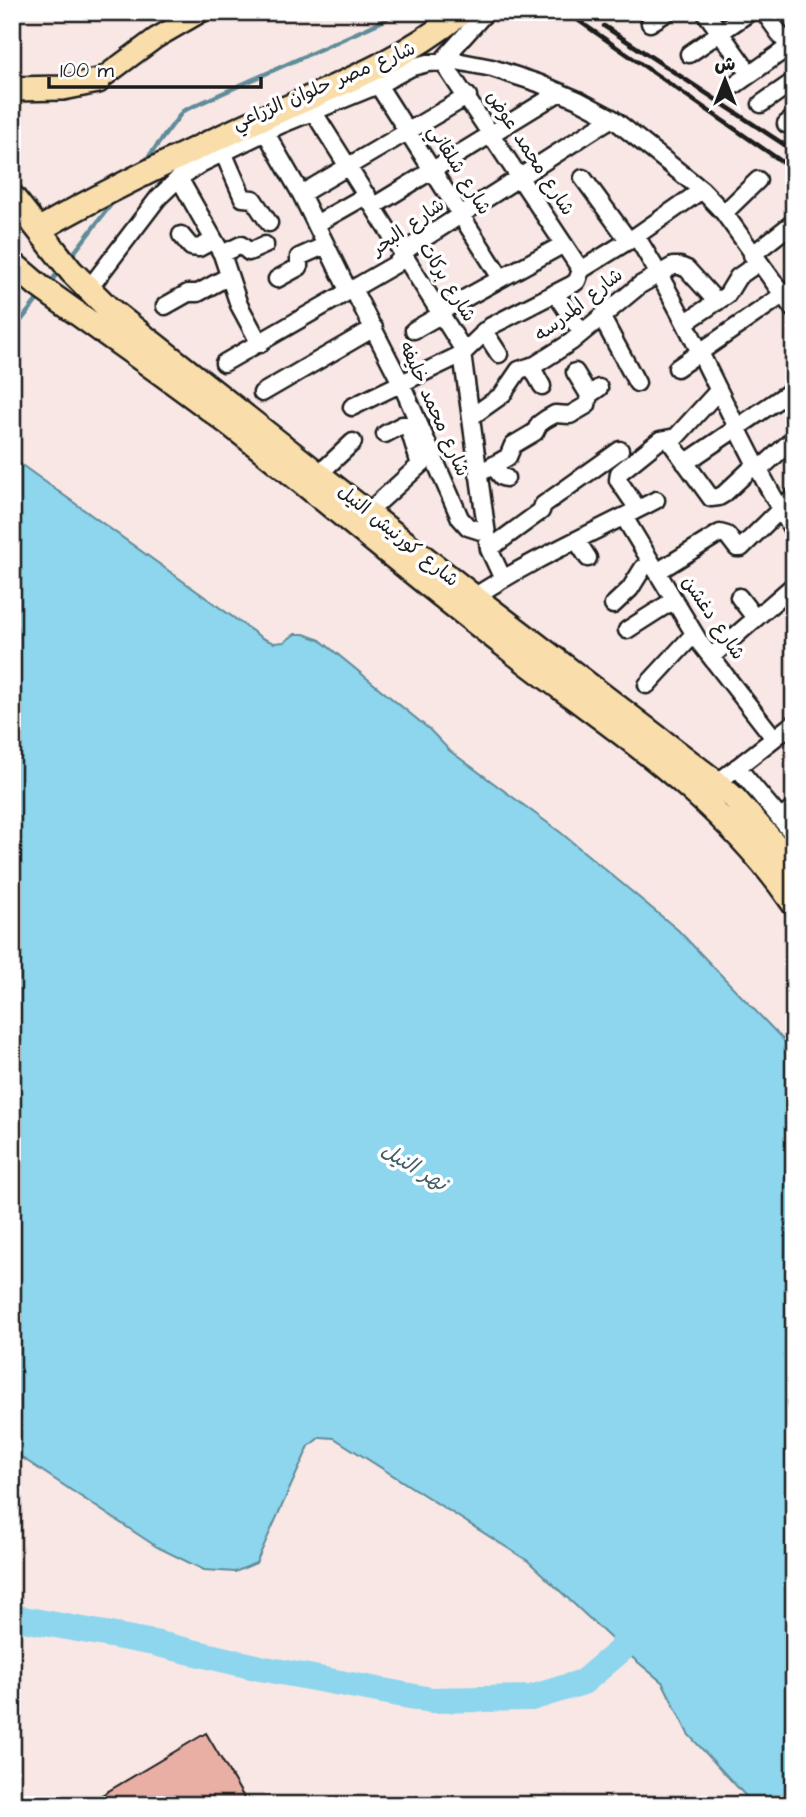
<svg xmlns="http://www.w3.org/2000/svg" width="806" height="1817" font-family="'Architects Daughter','Playpen Sans Arabic',sans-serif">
  <rect width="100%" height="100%" fill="#f8e7e4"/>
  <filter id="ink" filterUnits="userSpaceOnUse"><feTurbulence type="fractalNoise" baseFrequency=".0143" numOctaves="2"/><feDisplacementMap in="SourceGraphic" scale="14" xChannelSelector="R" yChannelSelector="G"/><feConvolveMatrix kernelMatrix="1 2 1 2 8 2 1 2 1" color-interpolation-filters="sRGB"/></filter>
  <g filter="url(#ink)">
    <path fill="#8dd6ee" stroke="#608c9a" stroke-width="2" d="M12 458 262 638 274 643 284 642 295 634H304L320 640 429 729 450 751 560 832 678 930 794 1051V1805H754L688 1734 663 1683 622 1649 528 1561 334 1438 320 1437 309 1446 256 1563 235 1572 204 1570 157 1547 12 1451Z"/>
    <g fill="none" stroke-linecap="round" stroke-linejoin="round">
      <path stroke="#608c9a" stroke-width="4.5" d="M143 164 183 111 385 20 394 12
        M70 258 116 198
        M48 285 60 270
        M12 332 41 295"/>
      <path stroke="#8dd6ee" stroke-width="26" d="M12 1617 154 1643 260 1668 431 1700 531 1698 583 1682 622 1649 628 1615"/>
    </g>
    <path fill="#e9afa5" stroke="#1c1c1c" stroke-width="2" d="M206 1733 246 1801 239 1805H85Z"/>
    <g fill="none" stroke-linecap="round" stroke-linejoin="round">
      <g stroke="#1c1c1c" stroke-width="21">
        <path id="minor" d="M486 12 442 61 581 270
          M705 12 750 74
          M764 12 794 54
          M650 23 668 12
          M689 54 750 12
          M378 85 501 278
          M735 85 794 43
          M761 104 794 81
          M313 111 461 346 489 549 503 579
          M786 124 794 118
          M266 133 301 194 349 292
          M223 152 243 198 253 199 269 223
          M179 178 222 254 239 305 260 344
          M583 178 629 241
          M301 194 468 96
          M374 206 560 92
          M724 213 758 180
          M316 224 367 195
          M181 235 191 247 199 248 214 240
          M636 236C696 331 735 436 794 532
          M222 254 241 245 249 252 265 245
          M752 255 794 222
          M581 270 636 236 702 190
          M277 279 299 267V257L326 245
          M353 289 401 383 460 518 468 527 487 533
          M88 290 158 198 179 178 202 163 280 125 378 85 412 67 428 63 456 61 492 68 538 83 578 100 612 118 702 190 724 213 794 310
          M555 293 582 333
          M165 306 188 293H198L229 276
          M440 312 564 244
          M602 318 637 383
          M686 322 727 295 738 277 758 263
          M414 330 442 314
          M484 331 499 354
          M224 363 396 264 409 248 612 118
          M531 366 542 386
          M677 368 794 287
          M575 372 589 395
          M262 393 374 328
          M352 407 462 354 491 326 573 284 577 281 581 270
          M471 417 502 395 519 370 535 365 571 342 640 285 673 266H680L687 269 717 302
          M385 434 402 425H406L409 429 420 465
          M669 440 711 498 719 497 724 494 756 464
          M685 463 794 389
          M493 466 502 477 506 478
          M759 470 791 441
          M319 474 353 442
          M478 474 508 457 513 445 535 432 539 424 546 419 555 414 570 415 587 405 589 395 599 388
          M638 509 618 480 619 473 660 440 676 437 718 391
          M368 512 431 455
          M624 517 700 643 774 738
          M577 541 588 558
          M489 549 541 511 543 505 620 450
          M657 572 720 533 727 535 737 548H741L794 496
          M474 597C532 559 595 532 656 500
          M739 597 755 618
          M613 605 630 589 643 568 652 563
          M627 630 674 600
          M711 657 794 585
          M647 685 694 634
          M737 767 794 835
          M717 783 794 723
          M780 819 794 808"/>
      </g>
      <g stroke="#1c1c1c" stroke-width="24">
        <path id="major" d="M98 81 156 38 201 12"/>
      </g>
      <g stroke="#1c1c1c" stroke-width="28">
        <path id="highway" d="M12 89 63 88 98 81
          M12 196 71 271 108 308 474 597 717 783 734 798 794 866
          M40 229C106 191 175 158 245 126 322 91 394 67 462 12
          M12 263 39 286C104 333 169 377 232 426 325 499 414 576 508 648 613 730 716 791 794 904"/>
      </g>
      <use href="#minor" stroke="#fff" stroke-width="16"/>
      <use href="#major" stroke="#f9deab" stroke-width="19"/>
      <use href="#highway" stroke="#f9deab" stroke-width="23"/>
      <path stroke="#1c1c1c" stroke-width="4.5" d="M566 12 794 170
        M604 26 794 151"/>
    </g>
  </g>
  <g text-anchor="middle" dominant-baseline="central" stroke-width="7" stroke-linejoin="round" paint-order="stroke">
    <g font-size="19" fill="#1c1c1c" stroke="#fff">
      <text transform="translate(324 86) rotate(-23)">شارع مصر حلوان الزراعي</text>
      <text transform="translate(530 153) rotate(57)">شارع محمد عوض</text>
      <text transform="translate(459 170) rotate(58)">شارع شلقاني</text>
      <text transform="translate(408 227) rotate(-35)">شارع البحر</text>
      <text transform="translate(447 282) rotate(58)">شارع بركات</text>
      <text transform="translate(579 305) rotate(-38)">شارع المدرسه</text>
      <text transform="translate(434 409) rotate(66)">شارع محمد خليفه</text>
      <text transform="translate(398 536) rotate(39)">شارع كورنيش النيل</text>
      <text transform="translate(713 618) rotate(56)">شارع دغشن</text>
    </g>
    <g font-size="21" font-style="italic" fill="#445d66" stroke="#fff">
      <text transform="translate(414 1167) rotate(31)">نهر النيل</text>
    </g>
  </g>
  <rect width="806" height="1817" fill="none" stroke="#fff" stroke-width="42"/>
  <rect x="21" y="21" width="764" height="1775" fill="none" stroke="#1c1c1c" stroke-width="2.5" filter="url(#ink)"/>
  <g transform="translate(725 80)" stroke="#ffffff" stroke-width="5" paint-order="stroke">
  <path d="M0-5L12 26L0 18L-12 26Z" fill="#1c1c1c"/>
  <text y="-10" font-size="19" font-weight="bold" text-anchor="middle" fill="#1c1c1c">ش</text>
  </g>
  <path d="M49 77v10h212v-10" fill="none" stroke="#1c1c1c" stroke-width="3.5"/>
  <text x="60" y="77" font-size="21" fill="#1c1c1c" stroke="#ffffff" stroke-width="5" paint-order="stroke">100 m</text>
</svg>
